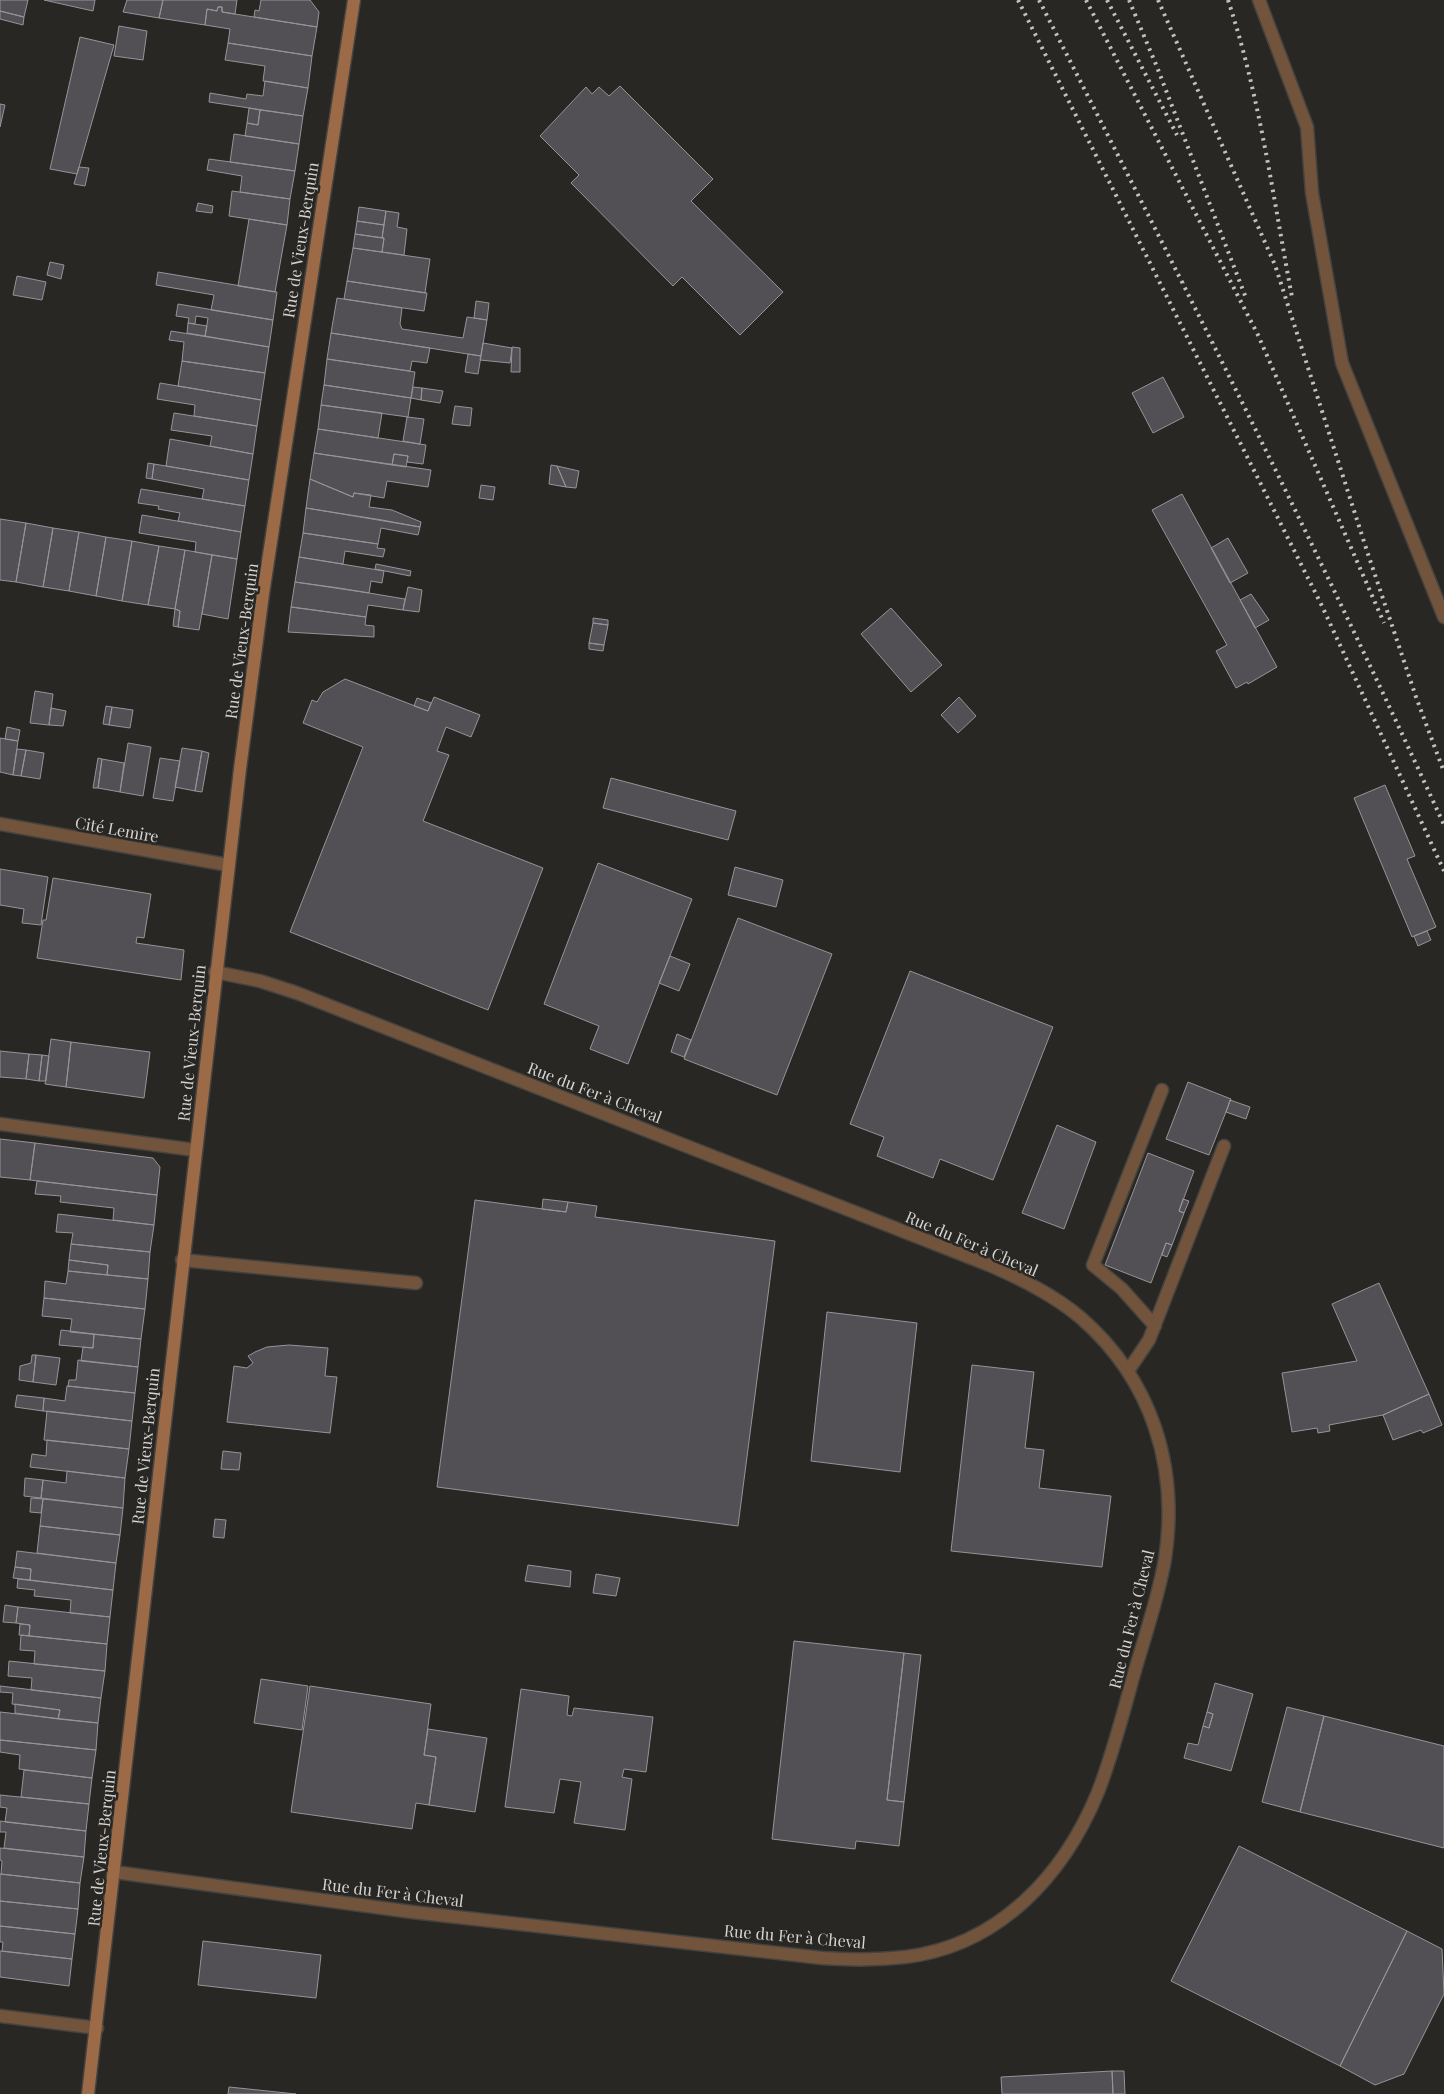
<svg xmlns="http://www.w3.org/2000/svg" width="1444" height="2094" font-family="'Playfair Display',serif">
  <rect width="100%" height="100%" fill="#282723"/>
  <path fill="#525055" stroke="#969499" d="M0 0H28L24 17 0 11Z
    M44 0H95L93 11Z
    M127 0H163L159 18 123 12Z
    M163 0H237L235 14 222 12V7H218L217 11 207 9 205 25 159 18Z
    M261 0H310L319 12 317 27 254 17 255 10 259 11Z
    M218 7H222V12L317 27 312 56 228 43 230 29 205 25 207 9 217 11Z
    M0 11 24 17 23 25 0 19Z
    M119 26 147 31 143 60 114 56Z
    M80 37 114 45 77 174 50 169Z
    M228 43 312 56 308 88 263 81 265 66 225 60Z
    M265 81 308 88 303 116 209 102 210 93 246 99 247 94 263 96Z
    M620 86 713 179 691 201 783 292 740 335 682 277 673 286 571 183 579 175 540 136 586 87 592 94 599 87 609 96Z
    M0 104 5 105 0 127Z
    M249 108 260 110 258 125 247 123Z
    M260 110 303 116 299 144 245 136 247 123 258 125Z
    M234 134 299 144 295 171 230 162Z
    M209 159 295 171 290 199 240 192 242 176 207 170Z
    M79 167 89 168 85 186 74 184Z
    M232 191 290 199 287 225 229 216Z
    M198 203 213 206 212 213 196 211Z
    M359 207 386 211 384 225 357 221Z
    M386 211 399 213 397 227 407 229 404 255 382 252 384 238H382Z
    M249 219 287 225 275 292 238 286Z
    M357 221 384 225 382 238 355 234Z
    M355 234 384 238 382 252 353 248Z
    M353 248 430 259 425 293 347 281Z
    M50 262 64 265 61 279 47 275Z
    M158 272 277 292 273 320 211 310 214 295 156 285Z
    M17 276 46 282 42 300 13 295Z
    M347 281 427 293 424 311 344 299Z
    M337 298 402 308 400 324 402 329 463 338 467 317 487 320 481 356 331 333Z
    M476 301 489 303 487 320 474 318Z
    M178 304 273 320 269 347 205 336 208 318 196 316 195 324 188 323 189 318 176 316Z
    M188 323 207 326 205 336 187 333Z
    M171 331 269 347 265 373 182 361 184 342 169 340Z
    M331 333 430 348 427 363 412 361 410 371 327 359Z
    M483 343 512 348 510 363 480 360Z
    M512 347 520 348V372H511Z
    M468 354 481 356 478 374 465 372Z
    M327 359 415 372 411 398 324 385Z
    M182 361 265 373 261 400 178 386Z
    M1163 377 1184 417 1153 433 1132 393Z
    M160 383 261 400 257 426 194 416 195 405 157 399Z
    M324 385 411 398 408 417 321 405Z
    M413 387 422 388 421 400 411 398Z
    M422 388 443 391 440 403 421 400Z
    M321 405 382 413 378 438 318 429Z
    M455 406 472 408 470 426 452 424Z
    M174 413 257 426 253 454 210 446 212 436 171 430Z
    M407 417 424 419 420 444 403 441Z
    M318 429 426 445 423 464 407 462 408 456 394 454 392 465 314 453Z
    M170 439 253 454 249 480 166 466Z
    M314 453 431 470 428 487 387 481 384 498 354 493 353 497 310 479Z
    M394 454 408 456 406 467 392 465Z
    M148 463 154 464 152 479 146 478Z
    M154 464 249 480 245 506 202 499 204 489 152 479Z
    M551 465 557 466 566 487 549 484Z
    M557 466 579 471 576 488 566 487Z
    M310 479 353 497 354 493 371 495 369 507 392 510 421 522 420 527 306 508Z
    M481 485 495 487 493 500 479 498Z
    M141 489 245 506 241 532 178 521 180 513 158 509 159 506 138 503Z
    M1182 494 1277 667 1248 684 1247 682 1236 688 1216 651 1227 645 1152 510Z
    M306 508 382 520 420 527 418 535 381 528 378 544 303 533Z
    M142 515 241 532 237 559 195 552 196 542 139 533Z
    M0 519 26 523 16 582 0 580Z
    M26 523 53 528 43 587 16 582Z
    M53 528 79 532 69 591 43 587Z
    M79 532 106 537 96 596 69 591Z
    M303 533 378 544 377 548 385 549 383 557 345 551 343 564 299 557Z
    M106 537 132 541 122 601 96 596Z
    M1228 538 1248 573 1230 583 1211 548Z
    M132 541 159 546 148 605 122 601Z
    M159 546 185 550 175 609 148 605Z
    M185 550 212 555 199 630 178 627 180 611 175 609Z
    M212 555 237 559 228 619 202 614Z
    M299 557 384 571 382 583 371 581 369 593 295 582Z
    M376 564 411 571 410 576 375 569Z
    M295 582 339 588 405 599 403 610 368 605 366 617 291 607Z
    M408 587 422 590 419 612 403 610Z
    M1251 594 1269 620 1255 628 1240 600Z
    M291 607 366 617 365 625 374 626V637L288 632Z
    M891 608 942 665 911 692 861 634Z
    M175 609 180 611 178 627 173 626Z
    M593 618 608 620V625L593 623Z
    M593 623 608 625 604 645 589 643Z
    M589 643 604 645 603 651 589 649Z
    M345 679 428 711 434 697 480 715 471 737 446 727 437 751 449 755 423 821 543 868 488 1010 290 932 363 747 303 723 312 700 317 702 323 692Z
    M35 691 53 694 49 725 30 723Z
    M959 697 976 716 958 733 941 715Z
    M417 698 431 703 428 711 414 706Z
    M106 706 112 707 109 725 103 724Z
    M112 707 133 710 130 728 109 725Z
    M51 708 66 711 63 726 49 725Z
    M7 727 20 730 18 741 5 739Z
    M0 738 18 741 13 775 0 772Z
    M128 743 151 747 143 796 120 792Z
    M182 748 202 751 195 791 175 787Z
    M17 749 26 750 21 776 13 775Z
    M26 750 44 753 40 779 21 776Z
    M202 751 209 753 202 792 195 791Z
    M98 758 102 759 98 788H93Z
    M160 758 180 761 173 801 153 798Z
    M102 759 124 763 120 792 98 788Z
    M611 778 736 811 728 840 603 808Z
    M1385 785 1415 856 1407 859 1436 927 1412 937 1354 798Z
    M598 863 692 899 628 1064 590 1049 599 1026 544 1004Z
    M735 867 783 880 776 907 728 895Z
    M0 869 48 877 41 925 22 923 24 909 0 905Z
    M53 878 151 894 144 938 137 937 136 943 184 950 181 980 37 958 43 920H46Z
    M738 918 832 954 777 1095 684 1059Z
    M1427 931 1431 940 1418 946 1414 936Z
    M670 956 690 964 679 991 659 983Z
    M910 971 1053 1027 993 1180 940 1159 933 1178 877 1156 884 1137 850 1124Z
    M677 1034 691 1040 684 1057 671 1052Z
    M51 1039 71 1042 66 1087 45 1084Z
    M71 1042 150 1052 144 1098 66 1087Z
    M0 1051 29 1054 26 1079 0 1077Z
    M29 1054 42 1055 39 1081 26 1079Z
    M42 1055 49 1056 46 1081H39Z
    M1188 1082 1231 1099 1209 1155 1166 1139Z
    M1230 1100 1250 1107 1246 1119 1226 1112Z
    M1057 1125 1096 1142 1064 1229 1022 1213Z
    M0 1139 35 1143 30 1180 0 1177Z
    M35 1143 153 1158 160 1167 157 1195 30 1180Z
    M1148 1153 1194 1171 1179 1211 1184 1213 1172 1245 1166 1243 1151 1283 1105 1265Z
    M37 1181 157 1195 154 1225 113 1220 114 1208 60 1202 61 1196 35 1194Z
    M543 1199 568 1202 566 1212 542 1209Z
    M1183 1199 1189 1201 1184 1213 1179 1211Z
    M475 1200 566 1212 568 1202 597 1206 595 1217 775 1241 738 1526 437 1487Z
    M58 1214 154 1225 150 1252 71 1244 73 1233 56 1232Z
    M1166 1243 1172 1245 1167 1257 1162 1255Z
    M71 1244 150 1252 148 1279 107 1275 108 1265 69 1260Z
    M69 1260 108 1265 107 1275 68 1271Z
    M68 1271 148 1279 145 1309 44 1298 45 1281 66 1284Z
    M1379 1283 1429 1394 1383 1415 1329 1425 1330 1431 1318 1433 1317 1428 1292 1432 1282 1373 1357 1361 1332 1304Z
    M44 1298 145 1309 141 1339 70 1332 72 1319 42 1316Z
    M827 1312 917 1323 900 1472 811 1461Z
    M61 1330 94 1334 93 1348 59 1345Z
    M94 1334 141 1339 138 1367 81 1361 83 1347 93 1348Z
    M289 1345 328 1348 325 1376 337 1377 330 1433 227 1422 234 1366 247 1368 253 1363 248 1356 255 1352 267 1347Z
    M32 1355H36L33 1382 19 1380 20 1366 31 1363Z
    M36 1355 60 1358 56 1385 33 1382Z
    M78 1360 138 1367 135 1393 68 1386 69 1380H76Z
    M972 1365 1034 1372 1025 1448 1044 1450 1039 1488 1111 1496 1102 1567 951 1551Z
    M67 1386 135 1393 132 1421 43 1411 44 1398 65 1401Z
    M1429 1394 1442 1425 1423 1433 1421 1430 1393 1440 1383 1415Z
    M17 1395 44 1398 43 1411 15 1407Z
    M47 1411 132 1421 129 1449 44 1440Z
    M47 1440 129 1449 125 1478 30 1467 32 1454 46 1456Z
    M223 1451 241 1453 239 1470 221 1469Z
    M67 1471 125 1478 123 1508 41 1498 43 1480 66 1483Z
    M25 1478 43 1480 41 1498 24 1496Z
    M31 1498 43 1499 41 1513 30 1512Z
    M43 1499 123 1508 120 1535 40 1526Z
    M215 1519 226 1520 224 1538 213 1537Z
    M40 1526 120 1535 116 1563 37 1553Z
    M17 1551 116 1563 113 1590 30 1580 31 1569 15 1567Z
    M528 1565 571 1571 570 1587 525 1581Z
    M15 1567 31 1569 30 1580 13 1578Z
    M596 1574 620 1578 616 1596 593 1593Z
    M18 1579 113 1590 110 1617 70 1613 71 1600 34 1596 35 1590 17 1588Z
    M5 1605 18 1607 16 1623 3 1622Z
    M18 1607 110 1617 107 1644 29 1636 30 1625 16 1623Z
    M20 1624 30 1625 29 1636 19 1635Z
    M21 1635 107 1644 105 1671 34 1664 35 1651 20 1650Z
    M794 1641 904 1653 887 1800 904 1802 899 1846 856 1841 855 1849 772 1839Z
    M904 1653 921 1655 904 1802 887 1800Z
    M9 1661 105 1671 101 1698 31 1690 32 1678 8 1676Z
    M261 1679 308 1686 302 1730 254 1723Z
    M1215 1683 1253 1694 1231 1771 1184 1758 1188 1743 1198 1745 1203 1726 1209 1728 1213 1714 1207 1712Z
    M0 1686 101 1698 98 1723 58 1719 60 1710 12 1704 13 1693 0 1692Z
    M310 1686 431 1704 424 1755 436 1757 429 1805 416 1803 412 1829 291 1812Z
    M521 1689 569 1696 567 1715 572 1716 574 1708 653 1717 646 1772 624 1769 622 1777 632 1779 625 1830 574 1823 581 1782 560 1779 554 1813 505 1807Z
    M15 1704 60 1710 58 1719 15 1713Z
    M1287 1707 1324 1716 1300 1812 1262 1802Z
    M0 1712 98 1723 96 1750 0 1740Z
    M1207 1712 1213 1714 1209 1728 1203 1726Z
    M1324 1716 1444 1746V1848L1300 1812Z
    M428 1729 487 1738 475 1812 429 1805 436 1757 424 1755Z
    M0 1740 96 1750 92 1778 19 1769 20 1755 0 1752Z
    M24 1770 92 1778 89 1804 21 1797Z
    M0 1795 89 1804 86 1831 5 1822 7 1808 0 1807Z
    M0 1821 86 1831 84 1857 4 1848 6 1832H0Z
    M1239 1846 1407 1931 1340 2066 1171 1981Z
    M0 1848 84 1857 80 1883 1 1874 2 1861 0 1860Z
    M0 1874 80 1883 78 1909 0 1901Z
    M0 1901 78 1909 75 1934 0 1926Z
    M0 1926 75 1934 72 1959 2 1951 3 1942H0Z
    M1407 1931 1442 1949 1444 1994 1404 2074 1375 2085 1340 2066Z
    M203 1941 321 1955 316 1998 198 1985Z
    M0 1951 72 1959 69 1986 0 1977Z
    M1112 2071H1124L1125 2094H1113Z
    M1112 2071 1113 2094H1002L1001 2077Z
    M229 2087 296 2094H228Z"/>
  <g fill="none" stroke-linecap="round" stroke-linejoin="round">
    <g stroke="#44433f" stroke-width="15">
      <path id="lane" d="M1259 0 1307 127 1312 193 1342 363 1444 617
        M0 1124 195 1150
        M182 1260 416 1283
        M1155 1326 1122 1289 1093 1265 1162 1090
        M1128 1371 1149 1340 1224 1146
        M0 2016 97 2028"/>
    </g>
    <g stroke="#44433f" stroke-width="15">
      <path id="street" d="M0 824 228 865
        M114 1872 412 1912 822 1958C850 1960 878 1960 905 1957 999 1946 1064 1875 1098 1792 1112 1756 1122 1718 1132 1681 1143 1641 1158 1600 1165 1559 1179 1467 1152 1380 1081 1318 1054 1295 1021 1279 989 1265L297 993 260 981 215 972"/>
    </g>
    <g stroke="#44433f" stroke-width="15">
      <path id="secondary" d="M88 2094 240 769 263 594 354 0"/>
    </g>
    <use href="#lane" stroke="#72533c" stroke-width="12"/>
    <use href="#street" stroke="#72533c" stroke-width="12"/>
    <use href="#secondary" stroke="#9c6a46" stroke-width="12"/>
    <path stroke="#c2c1be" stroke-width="4" stroke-dasharray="2.5 5" stroke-linecap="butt" d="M1018 0 1322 606 1444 871
      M1039 0C1178 273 1317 546 1444 825
      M1086 0 1258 335 1384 623
      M1107 0 1177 135
      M1129 0 1157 67 1246 298
      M1158 0 1275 265 1367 551 1416 697 1444 772
      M1228 0C1260 97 1273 197 1292 297"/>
  </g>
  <g text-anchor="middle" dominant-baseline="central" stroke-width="5" stroke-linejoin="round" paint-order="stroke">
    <g font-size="16" fill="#d5d4d1" stroke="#282723">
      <text transform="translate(300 240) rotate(-81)">Rue de Vieux-Berquin</text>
      <text transform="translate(241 641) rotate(-82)">Rue de Vieux-Berquin</text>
      <text transform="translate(117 829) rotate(10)">Cité Lemire</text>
      <text transform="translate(191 1043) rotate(-84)">Rue de Vieux-Berquin</text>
      <text transform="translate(595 1092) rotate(21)">Rue du Fer à Cheval</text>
      <text transform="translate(972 1243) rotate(23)">Rue du Fer à Cheval</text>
      <text transform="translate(145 1446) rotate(-84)">Rue de Vieux-Berquin</text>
      <text transform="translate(1131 1619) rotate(-76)">Rue du Fer à Cheval</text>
      <text transform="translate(101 1848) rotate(-84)">Rue de Vieux-Berquin</text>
      <text transform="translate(393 1892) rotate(7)">Rue du Fer à Cheval</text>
      <text transform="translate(795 1936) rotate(5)">Rue du Fer à Cheval</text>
    </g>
  </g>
</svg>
